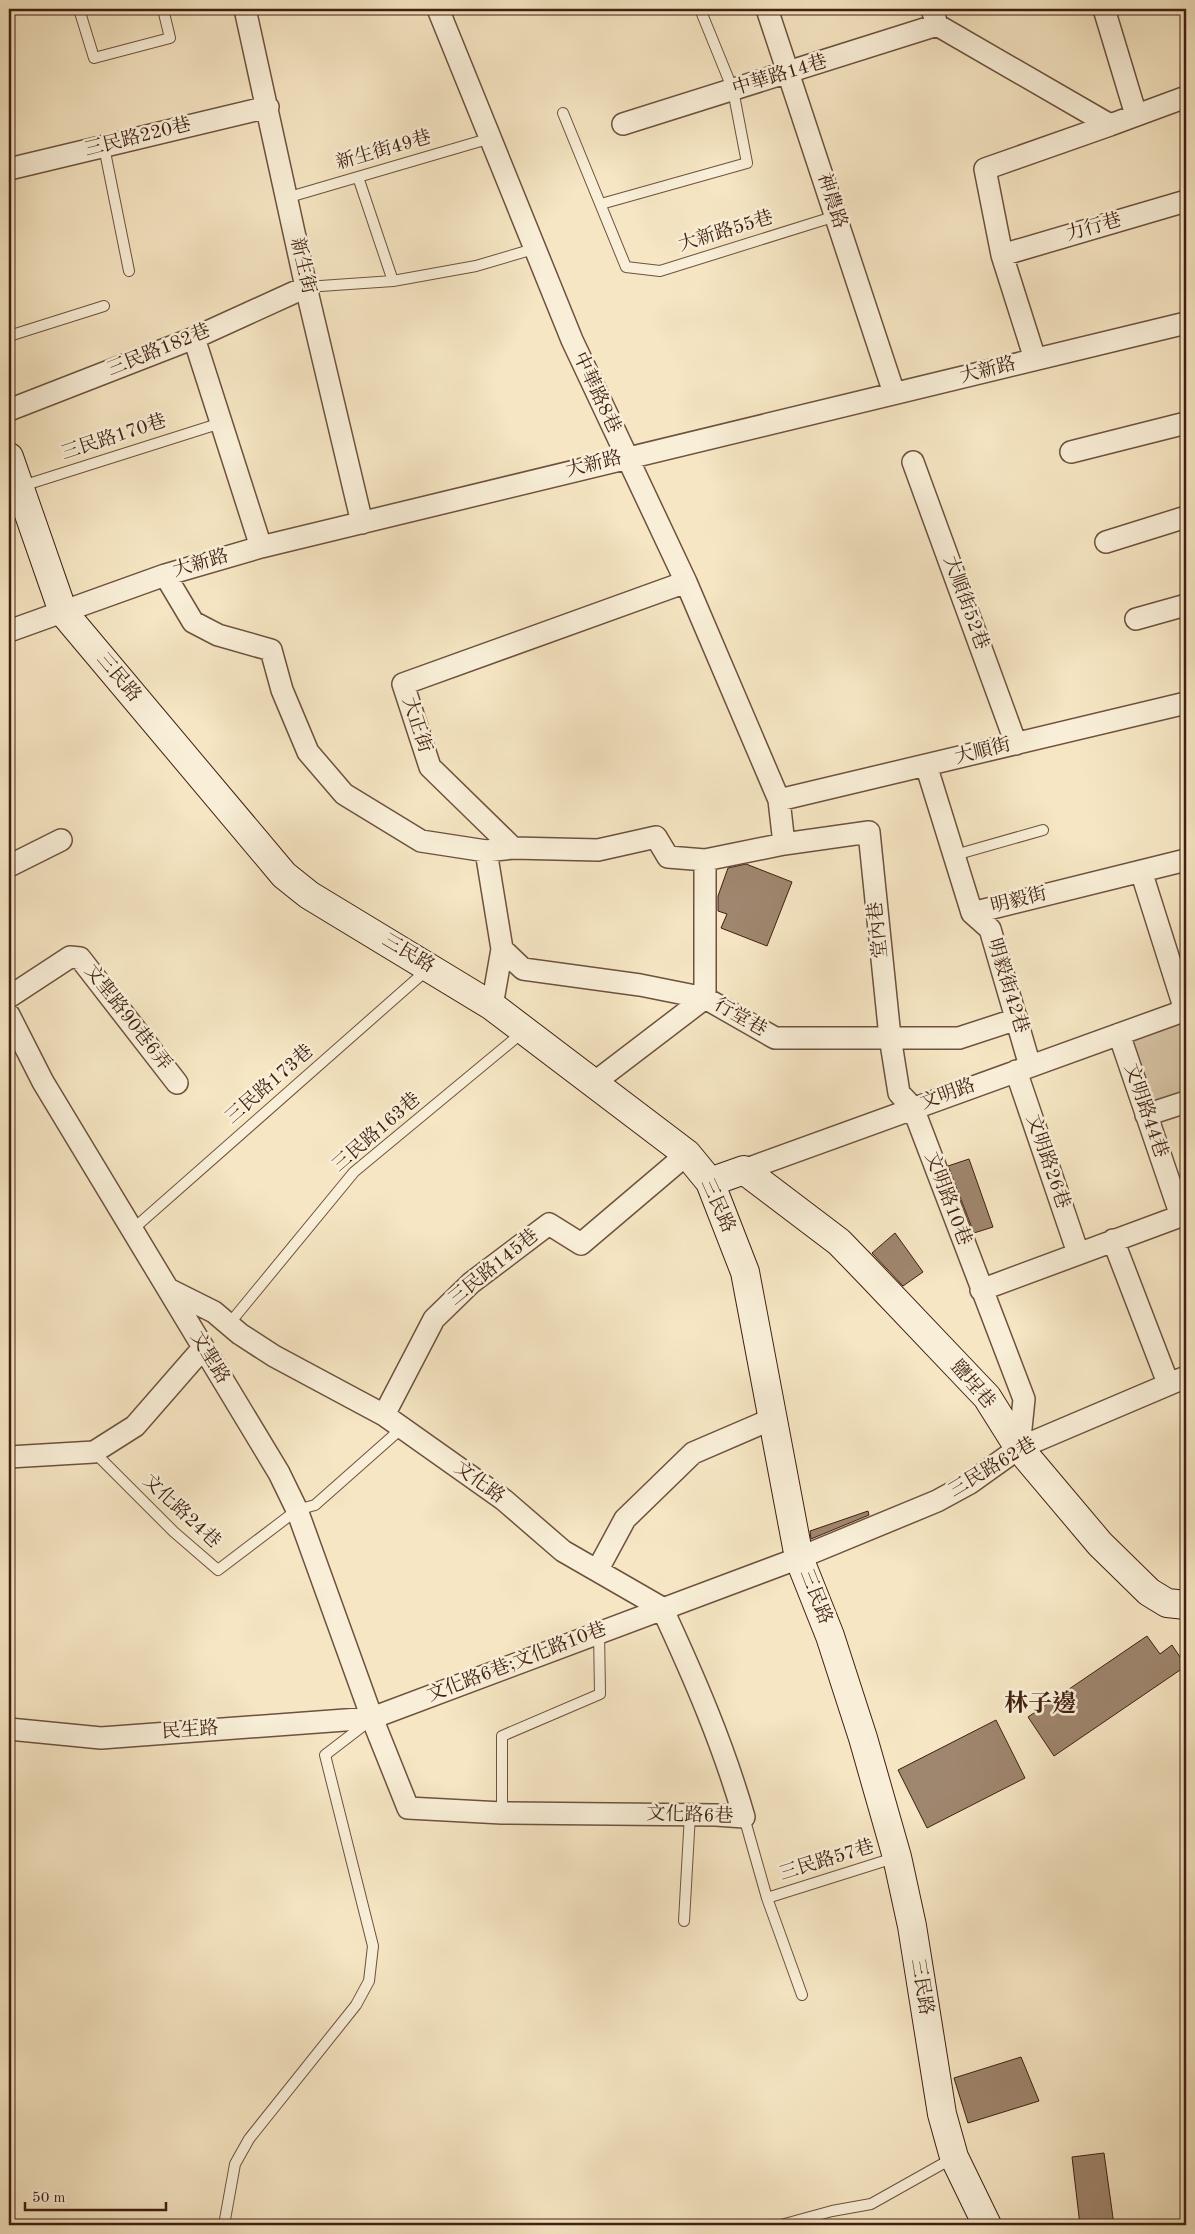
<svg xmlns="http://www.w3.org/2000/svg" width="1195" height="2234" font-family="'Old Standard TT','Noto Serif TC',serif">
  <rect width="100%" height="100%" fill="#f6e6c3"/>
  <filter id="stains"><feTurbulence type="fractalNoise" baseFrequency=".004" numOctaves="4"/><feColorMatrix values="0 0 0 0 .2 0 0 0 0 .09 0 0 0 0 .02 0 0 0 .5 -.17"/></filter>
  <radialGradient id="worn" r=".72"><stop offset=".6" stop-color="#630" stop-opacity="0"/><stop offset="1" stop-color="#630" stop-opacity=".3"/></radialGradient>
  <path fill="#d7c4a5" stroke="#8c725c" d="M1186 1010V1102L1146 1115 1119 1034Z"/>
  <path fill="#9f866e" stroke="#401f12" d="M746 864 792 882 767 946 721 928 727 914 718 911V896L728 868Z
    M969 1159 993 1227 974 1233 948 1166Z
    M895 1233 923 1272 903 1286 872 1253Z
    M868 1511 869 1515 811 1539 810 1531Z
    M1147 1636 1160 1654 1172 1645 1186 1666 1054 1756 1028 1717Z
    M996 1720 1025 1778 927 1828 898 1770Z
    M1021 2057 1039 2101 968 2123 954 2078Z
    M1104 2153 1114 2225H1080L1072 2157Z"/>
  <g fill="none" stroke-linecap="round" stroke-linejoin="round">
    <g stroke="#6e513e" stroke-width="12">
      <path id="lane" d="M79 9 94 58 170 38 163 9
        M563 113 626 267 660 271 836 216
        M104 147 129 271
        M358 177 393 281
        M286 198 491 138
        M601 204 747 163 733 90 700 9
        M306 287 393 281 476 266 537 248
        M9 336 104 306
        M19 487 221 423
        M955 855 1043 830
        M132 1230 428 969
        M229 1324 354 1172 523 1032
        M94 1452 174 1532 218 1570 297 1510 315 1505 402 1428
        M502 1813V1736L600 1694 599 1631
        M744 1817 767 1898 802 1995
        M767 1898 897 1857
        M684 1921 690 1814
        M224 2225 235 2164 249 2139 356 2005 369 1981 373 1946 325 1755 368 1722
        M781 2225 832 2211 871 2204 953 2158"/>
    </g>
    <g stroke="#6e513e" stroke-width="24">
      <path id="street" d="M245 9 306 287 362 523
        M438 9 572 340 686 582 779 800 784 844 705 860 668 857 656 837 598 850 513 848
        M767 9 894 393
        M932 9 937 25 1110 125 1186 97
        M1104 9 1136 115
        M623 124 937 25
        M9 169 268 107
        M1002 255 1186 201
        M194 338 261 547
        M1035 359 1002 255 985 169 1110 125
        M9 410 194 338 306 287
        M1071 452 1186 423
        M913 462 1016 744
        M1106 542 1186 517
        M165 575 193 622 218 635 271 650 282 690 308 752 344 794 421 841 486 851
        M1136 619 1186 605
        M9 631 165 575 261 547 1186 323
        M926 765 972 913 1186 860
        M779 800 1186 703
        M784 844 869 832 890 1037 899 1093 913 1108 1024 1399 1019 1448
        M9 866 61 840
        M1141 871 1185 1010
        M972 913 990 929 1030 1066
        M502 949 523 969 640 985 705 998 775 1038H959L1017 1019
        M9 997 70 957 80 958 177 1083
        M492 1006 502 949 486 851 513 848 430 767 403 684 686 582
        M9 1015 43 1082 279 1473 297 1510 372 1718 408 1808 502 1813 716 1815 744 1817C723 1744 694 1677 662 1608
        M1119 1034 1181 1216
        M1016 1071 1078 1253
        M595 1082 705 998V860
        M1146 1115 1186 1102
        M744 1170 1186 1010
        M1113 1240 1168 1383
        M168 1289 214 1312 240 1334 274 1356 384 1415 504 1500 563 1551 662 1608
        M981 1290 1186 1214
        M384 1415 434 1319 471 1283 549 1224 581 1244 687 1154
        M9 1457 94 1452 135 1426 203 1348
        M598 1569 625 1519 693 1453 772 1419
        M9 1729 101 1738 372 1718 799 1558 937 1501 970 1483 1019 1448 1186 1377"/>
    </g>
    <g stroke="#401f12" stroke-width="30">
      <path id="secondary" d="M9 457 63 612 284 875 309 895 492 1006 687 1154 710 1182 745 1272 799 1558 830 1636 863 1738 897 1857 912 1926 942 2114 954 2157 987 2225
        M710 1182 744 1170 839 1242 870 1274 987 1397 1019 1448 1100 1544 1149 1592 1167 1603 1186 1605"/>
    </g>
    <use href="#lane" stroke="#f9efd8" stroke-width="10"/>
    <use href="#street" stroke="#f9efd8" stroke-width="21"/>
    <use href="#secondary" stroke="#f9efd8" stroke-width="28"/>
  </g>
  <g text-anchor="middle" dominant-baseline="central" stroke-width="5" stroke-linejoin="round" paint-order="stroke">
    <g font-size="19" fill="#401f12" stroke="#f9efd8">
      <text transform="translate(780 76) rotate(-17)">中華路14巷</text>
      <text transform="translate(138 138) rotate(-14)">三民路220巷</text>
      <text transform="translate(384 151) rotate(-16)">新生街49巷</text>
      <text transform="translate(831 201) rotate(72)">神農路</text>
      <text transform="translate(1094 228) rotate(-16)">力行巷</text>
      <text transform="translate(726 232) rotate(-17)">大新路55巷</text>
      <text transform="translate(302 266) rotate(77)">新生街</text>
      <text transform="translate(159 351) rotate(-22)">三民路182巷</text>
      <text transform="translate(988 371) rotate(-14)">大新路</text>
      <text transform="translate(596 393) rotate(65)">中華路8巷</text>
      <text transform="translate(114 438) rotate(-18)">三民路170巷</text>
      <text transform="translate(594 465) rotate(-14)">大新路</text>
      <text transform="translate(201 564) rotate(-16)">大新路</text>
      <text transform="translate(965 603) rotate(70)">大順街52巷</text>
      <text transform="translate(118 678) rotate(50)">三民路</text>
      <text transform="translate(416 725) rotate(72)">大正街</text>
      <text transform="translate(983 752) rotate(-14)">大順街</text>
      <text transform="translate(1019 901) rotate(-14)">明毅街</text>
      <text transform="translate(879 930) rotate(-96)">堂內巷</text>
      <text transform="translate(408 954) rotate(31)">三民路</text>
      <text transform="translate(1007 986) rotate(73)">明毅街42巷</text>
      <text transform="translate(127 1018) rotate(52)">文聖路90巷6弄</text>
      <text transform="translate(740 1018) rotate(30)">行堂巷</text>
      <text transform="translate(270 1085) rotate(-41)">三民路173巷</text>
      <text transform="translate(948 1095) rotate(-20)">文明路</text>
      <text transform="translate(1145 1111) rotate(71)">文明路44巷</text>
      <text transform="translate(377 1133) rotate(-41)">三民路163巷</text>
      <text transform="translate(1047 1162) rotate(71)">文明路26巷</text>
      <text transform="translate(947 1199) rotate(69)">文明路10巷</text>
      <text transform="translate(717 1206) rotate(66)">三民路</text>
      <text transform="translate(494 1268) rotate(-39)">三民路145巷</text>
      <text transform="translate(209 1358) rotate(59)">文聖路</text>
      <text transform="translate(972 1385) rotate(49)">鹽埕巷</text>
      <text transform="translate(993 1468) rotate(-31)">三民路62巷</text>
      <text transform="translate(479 1483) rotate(36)">文化路</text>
      <text transform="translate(181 1512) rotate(43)">文化路24巷</text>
      <text transform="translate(815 1597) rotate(69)">三民路</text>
      <text transform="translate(517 1663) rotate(-21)">文化路6巷;文化路10巷</text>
      <text transform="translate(190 1731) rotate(-4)">民生路</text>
      <text transform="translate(690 1816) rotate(2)">文化路6巷</text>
      <text transform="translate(827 1861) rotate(-17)">三民路57巷</text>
      <text transform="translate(921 1987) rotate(81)">三民路</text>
    </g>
    <g font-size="24" font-weight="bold" fill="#401f12" stroke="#f9efd8">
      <text x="1040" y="1705">林子邊</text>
    </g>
  </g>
  <rect width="1195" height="2234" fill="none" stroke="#f6e6c3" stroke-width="30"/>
  <rect x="10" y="10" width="1175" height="2214" fill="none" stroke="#401f12" stroke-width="2.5"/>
  <rect x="15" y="15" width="1165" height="2204" fill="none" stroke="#401f12"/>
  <path d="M25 2202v8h141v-8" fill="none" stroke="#401f12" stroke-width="2.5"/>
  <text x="32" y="2202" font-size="15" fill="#401f12" stroke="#f9efd8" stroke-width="4" paint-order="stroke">50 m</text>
  <rect width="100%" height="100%" filter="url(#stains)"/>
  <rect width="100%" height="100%" fill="url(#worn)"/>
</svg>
